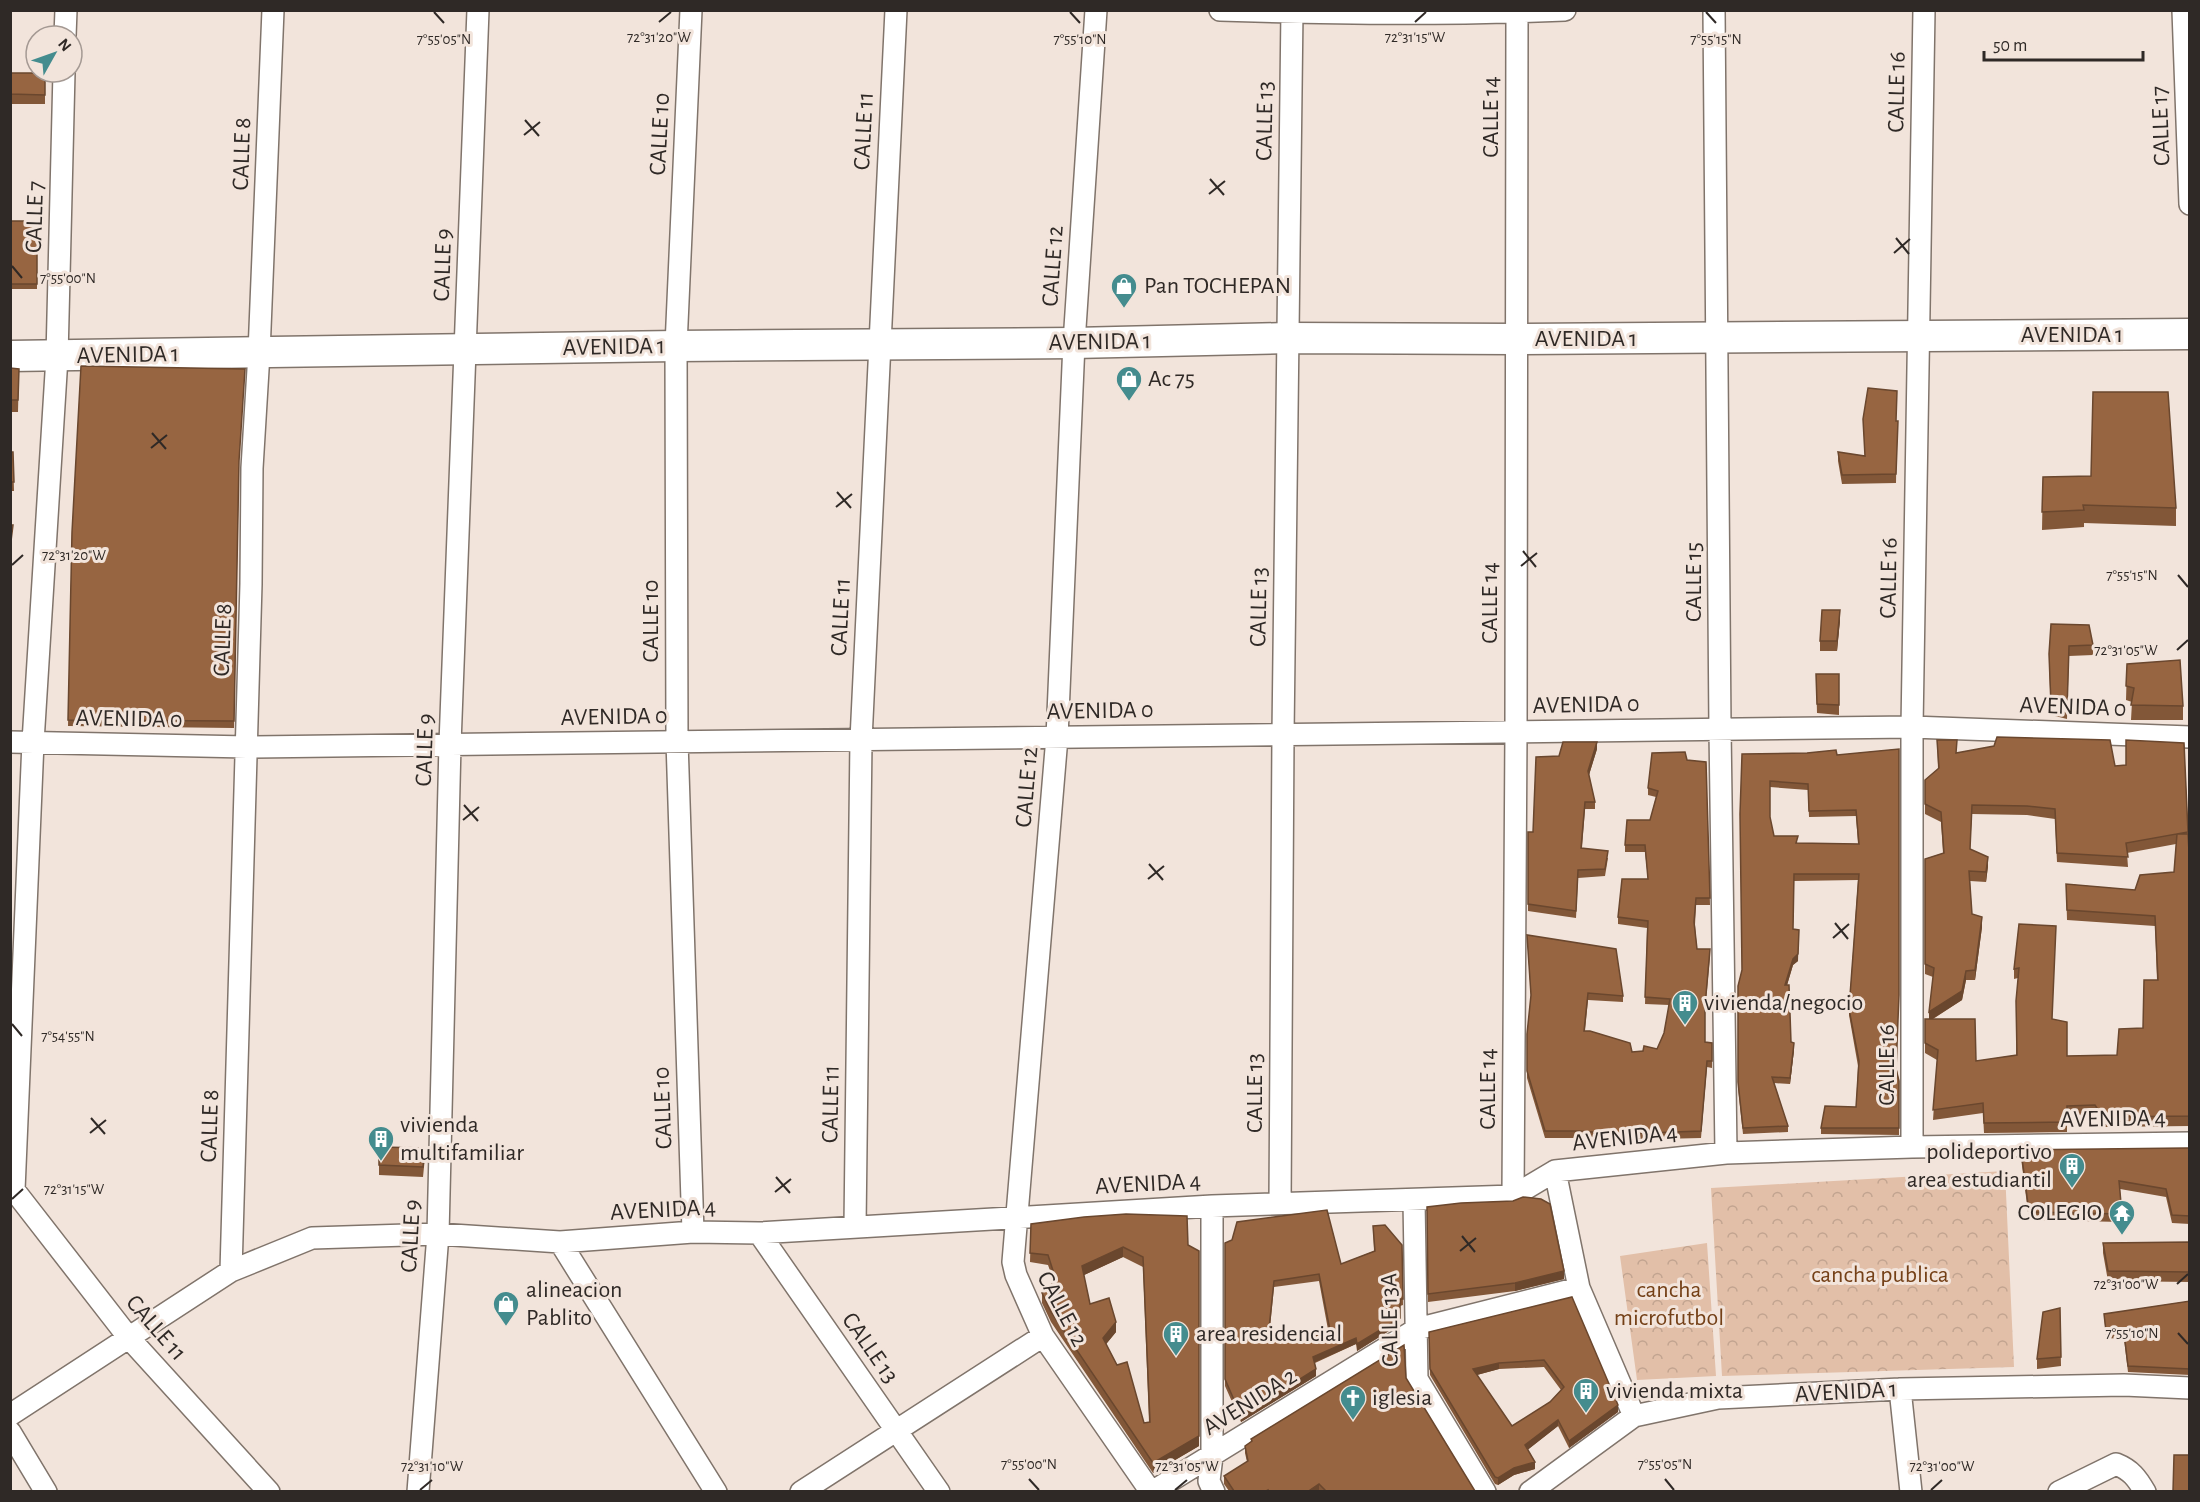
<svg xmlns="http://www.w3.org/2000/svg" width="2200" height="1502" font-family="'Alegreya Sans',sans-serif">
  <defs>
    <pattern id="park-crowns" width="20" height="18" patternUnits="userSpaceOnUse" patternTransform="scale(1.5)"><rect width="20" height="18" fill="#e2bfa8"/><path d="M2 6a3 3 0 1 1 6 0M12 15a3 3 0 1 1 6 0" fill="none" stroke="#c2a490"/></pattern>
  </defs>
  <rect width="100%" height="100%" fill="#f2e4db"/>
  <path fill="url(#park-crowns)" d="M2005 1171 2014 1367 1722 1376 1711 1188Z
    M1707 1243 1716 1376 1637 1380 1620 1256Z"/>
  <g fill="none" stroke-linecap="round" stroke-linejoin="round">
    <g stroke="#80746b" stroke-width="24">
      <path id="street" d="M691 10 676 346 677 741 693 1232
        M1096 10 1074 343 1057 737 1013 1262 1016 1275 1043 1336 1151 1492
        M1220 10C1335 14 1450 15 1565 10
        M1714 10 1720 729 1726 1153
        M2183 10 2190 204
        M65 36 66 10
        M10 742 247 747 1912 727 2190 737
        M1912 1147V727L1924 10
        M1555 1171 1579 1288 1634 1416
        M14 1190 33 742 57 357 64 72
        M14 1190 129 1338 269 1492
        M1513 1196 1516 732 1517 10
        M1414 1200 1417 1379 1485 1492
        M1280 1204 1283 735 1292 10
        M1212 1206V1456L1209 1481 1214 1492
        M855 1226 861 740 896 10
        M759 1233 939 1492
        M560 1242 716 1492
        M231 1271 251 584 252 468 259 353 273 10
        M1900 1389 1911 1492
        M10 1415 231 1271 312 1238 438 1234 560 1242 693 1232 759 1233 1212 1206 1513 1196 1555 1171 1726 1153 1912 1147 2190 1143
        M10 1432 46 1492
        M418 1492 438 1234 450 744 478 10
        M801 1492 1043 1336
        M1152 1492 1417 1329 1579 1288
        M1530 1492 1634 1416 1718 1398 1900 1389 2124 1385 2190 1388
        M2059 1492 2116 1464C2131 1470 2137 1478 2145 1492"/>
    </g>
    <g stroke="#80746b" stroke-width="33">
      <path id="secondary" d="M10 356 676 346 1074 343 1288 338 1515 339 2190 334"/>
    </g>
    <use href="#street" stroke="#fff" stroke-width="21"/>
    <use href="#secondary" stroke="#fff" stroke-width="30"/>
  </g>
  <path fill="#825738" fill-rule="evenodd" d="M10 73H45V104H10Z
    M10 221H37V289H10Z
    M10 368 19 369 18 412H10Z
    M1863 419 1897 421 1896 483 1842 484 1838 461V452L1865 456Z
    M10 452H13L14 491H10Z
    M239 467 234 728 68 726 72 532Z
    M2043 477 2176 508V526L2084 523V527L2042 530Z
    M1840 620 1837 651H1820V641Z
    M2051 624 2093 645V655L2069 656 2067 719 2051 715 2049 664Z
    M2127 664 2183 706V720H2131L2132 702 2126 700Z
    M1816 674H1839V715L1817 713Z
    M1937 740 1957 753 2115 766 2126 765 2184 743 2190 869V1126L2103 1127 2095 1115 2067 1116V1132L1984 1133 1983 1113 1933 1120 1937 1060 1925 1053V1019H1929L1933 977 1925 974V859L1943 853 1941 822 1925 814V780L1938 769ZM1972 814 2027 815 2055 819 2057 862 2128 867 2127 853 2176 844 2174 872 2135 890 2066 884 2067 920 2155 926 2157 980 2143 1028 2117 1055 2067 1056 2052 1019 2019 924 2014 969V979L2018 978 2016 1055 1976 1061 1933 1019 1962 1000 1966 980H1975L1982 927 1972 914 1970 881 1986 882 1988 866 1970 849Z
    M1597 749 1589 775 1595 802V809H1585L1582 848 1608 858 1605 876 1578 878 1576 918 1528 911V832H1533L1559 756Z
    M1899 749 1897 1070 1899 1081V1135L1821 1134V1128L1856 1107 1858 1066 1849 1015V1009L1858 880 1794 881 1793 930 1798 961 1793 965 1787 985 1791 1042 1794 1050 1790 1084 1774 1083 1788 1126V1132L1743 1134 1738 1088V986L1742 970V754L1837 755ZM1770 787 1808 790 1809 817 1856 816 1858 844 1798 843 1774 836 1770 817Z
    M1687 760 1706 762 1710 905H1696L1695 925 1697 949 1710 956 1705 1012V1042L1712 1043V1068L1707 1067 1701 1138 1619 1140 1579 1138H1545L1527 1078V1034L1531 998 1527 935 1623 996V1002L1588 1000 1585 1031 1632 1052 1657 1049 1664 1033 1669 1005 1645 1004 1647 928 1618 924V917L1648 879 1645 852H1625V845L1650 820 1656 797 1648 795V788Z
    M379 1147 425 1157 423 1177 379 1175Z
    M2190 1148V1224L2172 1223 2166 1197 2120 1189 2122 1222 2029 1220 2021 1158V1150Z
    M1427 1207 1564 1279 1515 1291 1428 1302Z
    M1031 1224 1188 1245 1199 1446 1153 1473 1051 1322 1042 1303V1293L1054 1282 1048 1265 1030 1262ZM1123 1257 1143 1267 1149 1422 1144 1423 1106 1344 1116 1332 1090 1304 1084 1275Z
    M1373 1226 1402 1245 1403 1305 1400 1306V1324L1357 1351 1356 1344 1315 1363 1316 1376 1241 1422 1225 1386V1243L1341 1264 1374 1251ZM1319 1281 1329 1335 1269 1338 1274 1287Z
    M2190 1242V1282L2108 1281 2103 1253V1243Z
    M1572 1297 1618 1412 1569 1448 1558 1426 1527 1450 1535 1469 1514 1475 1498 1485 1495 1484 1430 1375 1429 1332ZM1544 1367 1561 1390 1550 1402 1512 1426 1477 1375 1499 1369Z
    M2190 1301V1375L2128 1372 2124 1339 2106 1338 2104 1314Z
    M2060 1308 2061 1366 2037 1369V1359Z
    M1406 1378 1475 1491H1229L1224 1484V1476L1247 1462 1245 1453V1446L1251 1442V1439Z"/>
  <path fill="#6a472e" d="M1840 610V620L1837 651V641Z
    M1597 742V749L1588 778V771Z
    M1988 857V866L1986 882V872Z
    M1982 917V927L1975 980V970Z
    M1799 930 1798 961 1793 965 1785 992V985Z
    M1966 971V980L1962 1000 1929 1021V1012Z
    M1794 1043V1050L1790 1084V1078Z
    M1123 1247V1257L1082 1276V1266Z
    M1564 1271V1279L1515 1291V1283Z
    M1400 1318V1324L1357 1351V1344Z
    M1116 1322V1332L1103 1348V1338Z
    M1356 1338V1344L1313 1363V1357Z
    M1499 1363V1369L1473 1376V1369Z
    M1316 1369V1376L1241 1422V1416Z
    M1618 1405V1412L1569 1448V1441Z
    M1558 1420V1426L1525 1452V1445Z
    M1199 1436V1446L1153 1473V1463Z
    M1535 1462V1469L1514 1475 1498 1485V1478L1514 1468Z
    M1319 1484V1491H1310V1490Z"/>
  <path fill="#976541" stroke="#6a472e" stroke-width="1.5" fill-rule="evenodd" d="M10 73H45V95L10 94Z
    M10 221H37V284H10Z
    M81 366 245 369 239 461 234 721 68 720 72 532Z
    M10 368 19 369 18 400H10Z
    M1868 388 1897 391 1896 421H1898L1896 474 1842 475 1838 452 1865 456 1863 419Z
    M2093 392H2168L2176 508 2083 505 2084 510 2042 512 2043 477 2091 476Z
    M10 452H13L14 482H10Z
    M10 525H13L11 541H10Z
    M1822 610H1840L1837 641H1820Z
    M2051 624 2089 625 2093 645 2069 646 2067 710 2051 705 2049 654Z
    M2180 660 2183 706 2131 705 2134 688 2126 686 2127 664Z
    M1816 674H1839V705L1817 704Z
    M1997 737 2110 740 2115 766 2126 765V740L2184 743 2188 832 2126 843 2128 857 2057 853 2055 809 2027 806 1972 805 1970 849 1988 857 1986 872 1969 871 1972 914 1982 917 1975 970 1966 971 1962 991 1929 1012 1934 968 1925 964V859L1944 853 1941 812 1925 804V780L1939 768 1937 740H1957L1956 753 1994 746Z
    M1563 742H1597L1588 771 1595 802H1585L1581 848 1608 851 1605 869 1578 870 1576 911 1528 904V832H1533L1536 757 1559 756Z
    M1899 749V995L1896 1069 1899 1081V1128H1821L1825 1106 1856 1107 1859 1061 1849 1009 1859 874H1794L1793 929 1799 930 1798 954 1793 959 1785 985H1789L1791 1042 1794 1043 1790 1078 1772 1077 1788 1126 1743 1128 1738 1082V986L1742 970 1740 814 1742 754 1807 753 1836 750 1837 755ZM1770 781 1808 784 1809 811 1856 810 1859 844 1796 843 1798 836H1774L1770 817Z
    M1685 752 1687 760 1706 762 1710 898H1696L1694 922 1697 949H1710L1705 1006V1042L1712 1043V1061H1707L1701 1131 1619 1134 1579 1131H1545L1527 1071V1034L1531 995 1527 935 1616 949 1623 996 1588 993 1584 1031H1590L1630 1043 1632 1052 1643 1051 1644 1046 1657 1049 1664 1033 1670 999 1645 997 1648 921 1618 917 1622 879H1648L1645 845H1625L1627 820H1650L1658 791 1648 788 1652 753Z
    M2177 834H2188L2190 869V1116L2103 1117 2095 1105 2067 1106V1122L1984 1123 1983 1103 1933 1110 1938 1050 1925 1043V1019H1975L1976 1061 2017 1055 2016 1001 2019 968 2014 969 2019 924 2056 926 2052 1019 2067 1022V1056L2117 1055 2119 1029 2143 1028 2144 980H2158L2155 916 2067 910 2066 884 2135 890 2140 875 2174 872Z
    M379 1147 425 1148 423 1167 379 1165Z
    M2186 1148H2190V1216L2172 1215 2166 1189 2119 1181 2122 1214 2029 1212 2021 1150Z
    M1523 1197 1541 1199 1550 1204 1564 1271 1515 1283 1428 1294 1427 1207 1461 1203 1513 1201Z
    M1327 1210 1341 1264 1375 1251 1373 1226 1385 1225 1402 1245 1403 1299H1400V1318L1357 1344 1356 1338 1313 1357 1316 1369 1241 1416 1225 1379V1243L1232 1240 1237 1222ZM1319 1274 1331 1335 1268 1338 1274 1281Z
    M1126 1214 1187 1216 1188 1245 1199 1251V1436L1153 1463 1051 1312 1042 1293 1056 1280 1048 1255 1030 1253 1031 1224 1084 1217ZM1123 1247 1143 1257 1150 1422 1144 1423 1127 1362 1117 1365 1103 1338 1116 1322 1109 1298 1090 1304 1082 1266Z
    M2190 1242V1272L2108 1271 2103 1243Z
    M1572 1297 1618 1405 1569 1441 1558 1420 1525 1445 1535 1462 1514 1468 1498 1478 1495 1477 1430 1369 1429 1332ZM1544 1360 1564 1387 1550 1402 1512 1426 1473 1369 1499 1363Z
    M2190 1301V1369L2128 1366 2124 1333 2106 1331 2104 1314Z
    M2060 1308 2061 1357 2037 1359 2043 1312Z
    M1404 1345 1406 1378 1475 1491H1326L1319 1484 1310 1490 1311 1491H1268V1490L1266 1491H1234L1224 1476 1248 1461 1245 1446 1252 1441 1251 1439Z
    M2174 1455H2190V1491H2173Z"/>
  <path fill="none" stroke="#2f2926" stroke-width="2" d="M434 12 444 23M1070 12 1080 23M1706 12 1716 23M659 22 671 12M1415 22 1426 12M525 120 539 136M524 135 540 122M1210 179 1224 195M1209 194 1225 181M1896 238 1909 254M1894 253 1910 239M12 266 22 278M152 433 166 449M151 448 167 435M837 492 851 508M836 507 852 494M1523 551 1536 567M12 565 23 555M1521 566 1537 553M2178 575 2188 587M2177 650 2188 640M464 805 478 821M463 820 479 807M1149 864 1163 880M1148 879 1164 866M1835 923 1848 939M1833 938 1849 924M12 1024 22 1036M91 1118 105 1134M90 1133 106 1120M776 1177 790 1193M775 1192 791 1179M12 1199 23 1189M1462 1236 1475 1252M1460 1251 1476 1238M2177 1284 2188 1274M2178 1333 2188 1344M1029 1479 1039 1490M1665 1479 1674 1490M420 1490 432 1480M1175 1490 1187 1480M1931 1490 1942 1480"/>
  <defs>
    <g id="shop-pin" transform="scale(1.35)"><path d="M0 17L-7.5 6A9.5 9.5 0 1 1 7.5 6Z" fill="#448c8e" stroke="#f2e4db"/><path d="M-5-2.5h2.3a2.7 3.5 0 0 1 5.4 0H5L5.5 6h-11ZM-1.5-2.5h3a1.5 2.3 0 0 0-3 0Z" fill="#fff"/></g>
    <g id="building-pin" transform="scale(1.35)"><path d="M0 17L-7.5 6A9.5 9.5 0 1 1 7.5 6Z" fill="#448c8e" stroke="#f2e4db"/><path d="M-4-6H4V6H1V3H-1V6H-4ZM-2.5-4.3h1.7v1.8h-1.7ZM.8-4.3h1.7v1.8H.8ZM-2.5-1h1.7V.8h-1.7ZM.8-1h1.7V.8H.8Z" fill="#fff"/></g>
    <g id="temple-pin" transform="scale(1.35)"><path d="M0 17L-7.5 6A9.5 9.5 0 1 1 7.5 6Z" fill="#448c8e" stroke="#f2e4db"/><path d="M0-6L5-2H3V0L6.5 2.5H4V6H1.5V3h-3V6H-4V2.5H-6.5L-3 0V-2H-5Z" fill="#fff"/></g>
    <g id="church-pin" transform="scale(1.35)"><path d="M0 17L-7.5 6A9.5 9.5 0 1 1 7.5 6Z" fill="#448c8e" stroke="#f2e4db"/><path d="M-1.2-6h2.4v3.5h3.3v2.4h-3.3V6h-2.4V-.1h-3.3v-2.4h3.3Z" fill="#fff"/></g>
  </defs>
  <g fill-rule="evenodd">
    <use href="#shop-pin" x="1124" y="286"/>
    <use href="#shop-pin" x="1129" y="379"/>
    <use href="#building-pin" x="1685" y="1003"/>
    <use href="#building-pin" x="381" y="1139"/>
    <use href="#building-pin" x="2072" y="1166"/>
    <use href="#temple-pin" x="2122" y="1213"/>
    <use href="#shop-pin" x="506" y="1304"/>
    <use href="#building-pin" x="1176" y="1334"/>
    <use href="#building-pin" x="1586" y="1391"/>
    <use href="#church-pin" x="1353" y="1398"/>
  </g>
  <g text-anchor="middle" dominant-baseline="central" stroke-width="6" stroke-linejoin="round" paint-order="stroke">
    <g font-size="24" fill="#2f2926" stroke="#f2e4db">
      <text transform="translate(1897 92) rotate(-89)">CALLE 16</text>
      <text transform="translate(1491 117) rotate(-90)">CALLE 14</text>
      <text transform="translate(1265 121) rotate(-89)">CALLE 13</text>
      <text transform="translate(2161 126) rotate(-92)">CALLE 17</text>
      <text transform="translate(864 131) rotate(-87)">CALLE 11</text>
      <text transform="translate(660 134) rotate(-87)">CALLE 10</text>
      <text transform="translate(242 154) rotate(-88)">CALLE 8</text>
      <text transform="translate(35 217) rotate(-88)">CALLE 7</text>
      <text transform="translate(443 265) rotate(-88)">CALLE 9</text>
      <text transform="translate(1053 266) rotate(-86)">CALLE 12</text>
      <text x="2072" y="335">AVENIDA 1</text>
      <text x="1586" y="339">AVENIDA 1</text>
      <text transform="translate(1100 342) rotate(-1)">AVENIDA 1</text>
      <text transform="translate(614 347) rotate(-1)">AVENIDA 1</text>
      <text transform="translate(128 355) rotate(-1)">AVENIDA 1</text>
      <text transform="translate(1889 578) rotate(-89)">CALLE 16</text>
      <text transform="translate(1694 582) rotate(-90)">CALLE 15</text>
      <text transform="translate(1490 603) rotate(-90)">CALLE 14</text>
      <text transform="translate(1259 607) rotate(-89)">CALLE 13</text>
      <text transform="translate(841 617) rotate(-87)">CALLE 11</text>
      <text transform="translate(651 621) rotate(-90)">CALLE 10</text>
      <text transform="translate(223 640) rotate(-88)">CALLE 8</text>
      <text transform="translate(1586 705) rotate(-1)">AVENIDA 0</text>
      <text transform="translate(2073 707) rotate(2)">AVENIDA 0</text>
      <text transform="translate(1100 711) rotate(-1)">AVENIDA 0</text>
      <text transform="translate(614 717) rotate(-1)">AVENIDA 0</text>
      <text transform="translate(129 719) rotate(1)">AVENIDA 0</text>
      <text transform="translate(425 750) rotate(-88)">CALLE 9</text>
      <text transform="translate(1027 787) rotate(-85)">CALLE 12</text>
      <text transform="translate(1887 1065) rotate(-90)">CALLE 16</text>
      <text transform="translate(1488 1089) rotate(-90)">CALLE 14</text>
      <text transform="translate(1255 1093) rotate(-90)">CALLE 13</text>
      <text transform="translate(831 1104) rotate(-89)">CALLE 11</text>
      <text transform="translate(663 1108) rotate(-92)">CALLE 10</text>
      <text transform="translate(2113 1119) rotate(-1)">AVENIDA 4</text>
      <text transform="translate(210 1126) rotate(-88)">CALLE 8</text>
      <text transform="translate(1625 1138) rotate(-6)">AVENIDA 4</text>
      <text transform="translate(1148 1184) rotate(-3)">AVENIDA 4</text>
      <text transform="translate(663 1210) rotate(-3)">AVENIDA 4</text>
      <text transform="translate(411 1236) rotate(-87)">CALLE 9</text>
      <text transform="translate(1062 1309) rotate(62)">CALLE 12</text>
      <text transform="translate(1390 1320) rotate(-91)">CALLE 13A</text>
      <text transform="translate(156 1328) rotate(49)">CALLE 11</text>
      <text transform="translate(870 1348) rotate(55)">CALLE 13</text>
      <text transform="translate(1846 1392) rotate(-3)">AVENIDA 1</text>
      <text transform="translate(1250 1402) rotate(-32)">AVENIDA 2</text>
    </g>
    <g font-size="24" fill="#2f2926" stroke="#f2e4db" text-anchor="start">
      <text x="1144" y="286">Pan TOCHEPAN</text>
      <text x="1148" y="379">Ac 75</text>
      <text x="1704" y="1003">vivienda/negocio</text>
      <text x="400" y="1125">vivienda<tspan x="400" dy="28">multifamiliar</tspan></text>
      <text x="2052" y="1152" text-anchor="end">polideportivo<tspan x="2052" dy="28">area estudiantil</tspan></text>
      <text x="2102" y="1213" text-anchor="end">COLEGIO</text>
      <text x="526" y="1290">alineacion<tspan x="526" dy="28">Pablito</tspan></text>
      <text x="1196" y="1334">area residencial</text>
      <text x="1606" y="1391">vivienda mixta</text>
      <text x="1372" y="1398">iglesia</text>
    </g>
    <g font-size="24" fill="#744017" stroke="#f2e4db">
      <text x="1880" y="1275">cancha publica</text>
      <text x="1669" y="1290">cancha<tspan x="1669" dy="28">microfutbol</tspan></text>
    </g>
  </g>
  <g font-size="15" text-anchor="middle" fill="#2f2926" stroke="#f2e4db" stroke-width="6" stroke-linejoin="round" paint-order="stroke">
    <text x="659" y="42">72°31'20"W</text>
    <text x="1415" y="42">72°31'15"W</text>
    <text x="444" y="44">7°55'05"N</text>
    <text x="1080" y="44">7°55'10"N</text>
    <text x="1716" y="44">7°55'15"N</text>
    <text x="68" y="283">7°55'00"N</text>
    <text x="74" y="560">72°31'20"W</text>
    <text x="2132" y="580">7°55'15"N</text>
    <text x="2126" y="655">72°31'05"W</text>
    <text x="68" y="1041">7°54'55"N</text>
    <text x="74" y="1194">72°31'15"W</text>
    <text x="2126" y="1289">72°31'00"W</text>
    <text x="2132" y="1338">7°55'10"N</text>
    <text x="1029" y="1469">7°55'00"N</text>
    <text x="1665" y="1469">7°55'05"N</text>
    <text x="432" y="1471">72°31'10"W</text>
    <text x="1187" y="1471">72°31'05"W</text>
    <text x="1942" y="1471">72°31'00"W</text>
  </g>
  <rect width="2200" height="1502" fill="none" stroke="#2f2926" stroke-width="24"/>
  <g transform="translate(54 54) rotate(50)"><circle r="28" fill="#f2e4db" stroke="#a49993" stroke-width="1.5"/>
  <path d="M0-4.5L10 22L0 15L-10 22Z" fill="#448c8e"/>
  <text y="-9" font-size="16" font-weight="bold" text-anchor="middle" fill="#2f2926">N</text>
  </g>
  <path d="M1984 51v9h159v-9" fill="none" stroke="#2f2926" stroke-width="3"/>
  <text x="1993" y="51" font-size="18" fill="#2f2926" stroke="#f2e4db" stroke-width="4.5" paint-order="stroke">50 m</text>
</svg>
